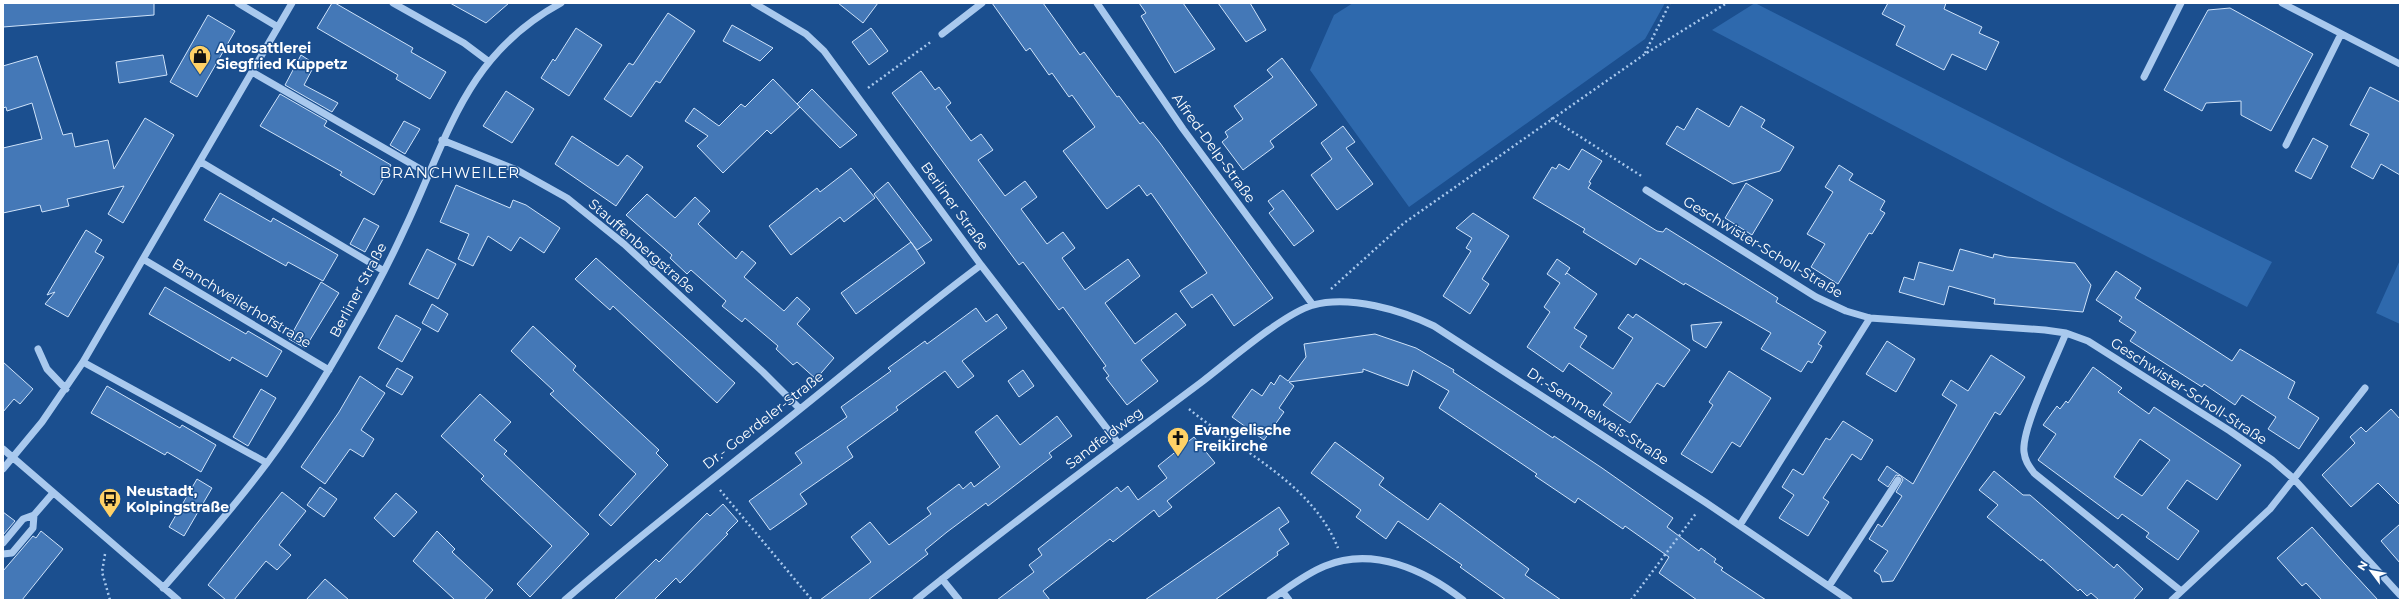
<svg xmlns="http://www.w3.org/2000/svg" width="2403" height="603" font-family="Montserrat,sans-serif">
  <rect width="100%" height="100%" fill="#1b4f8f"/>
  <path fill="#2e69ad" d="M1353 3H1665L1645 39 1409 207 1310 70 1334 15Z
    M1755 3 2073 164 2272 262 2247 307 2055 210 1712 30Z
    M2400 260V324L2376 313Z"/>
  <path fill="#4478b7" stroke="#cfe3fa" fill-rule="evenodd" d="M3 3H154V15L3 27Z
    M332 3H335L413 48 411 52 446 72 430 99 396 79 398 75 317 28Z
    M450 3H509L486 23Z
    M838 3H878L863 23Z
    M992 3H1043L1080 55 1084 52 1117 97 1119 96 1140 124 1143 122 1160 143 1273 298 1234 326 1212 294 1192 308 1180 291 1207 273 1151 193 1147 196 1139 185 1107 209 1063 151 1095 127 1072 95 1069 97 1052 73 1049 75 1030 48 1026 51Z
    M1139 3H1183L1215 49 1175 73 1141 16 1146 13Z
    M1218 3H1250L1266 30 1246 42Z
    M1888 3H1946L1944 9 1982 27 1979 33 1999 42 1986 70 1952 54 1944 70 1896 45 1905 26 1882 14Z
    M2230 8 2313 54 2271 131 2241 115V101L2206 103 2202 111 2164 90 2208 10Z
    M668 13 695 31 660 83 656 81 631 117 604 99 629 63 633 65Z
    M208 15 235 31 197 97 170 82Z
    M732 25 773 48 760 61 723 41Z
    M576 28 602 45 569 96 541 78 553 59 555 61Z
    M871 28 888 51 869 65 852 42Z
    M163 55 167 75 119 83 116 62Z
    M301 55 315 64 304 85 338 103 332 112 285 85Z
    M37 56 63 135 72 133 75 147 108 140 114 169 145 118 174 135 123 223 108 214 124 186 67 199 69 206 42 212 40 205 3 213V148L42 139 32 103 7 111 6 107 3 108V66Z
    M1282 58 1317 105 1270 141 1274 147 1243 170 1222 142 1228 137 1225 132 1243 119 1234 106 1273 77 1267 70Z
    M921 71 935 90 939 87 951 103 946 107 971 141 981 134 993 150 978 160 1005 196 1025 181 1037 197 1021 209 1047 244 1063 232 1075 248 1062 258 1085 290 1128 259 1140 276 1105 303 1135 344 1176 313 1186 325 1141 360 1158 381 1127 405 1106 378 1109 376 1103 368 1106 366 1063 307 1059 310 1023 262 1019 265 892 93Z
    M773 79 800 107 771 134 767 130 723 173 697 146 708 136 685 121 694 108 719 126 741 104 745 107Z
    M2370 87 2400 102V175L2381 164 2373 179 2351 167 2369 134 2350 125Z
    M812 89 857 135 840 148 797 104Z
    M506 91 534 109 512 143 483 126Z
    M280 94 327 121 324 126 391 165 374 195 340 175 342 172 260 126Z
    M1741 106 1765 120 1761 127 1794 147 1780 171 1733 184 1666 144 1677 126 1684 130 1697 108 1729 127Z
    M404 121 420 129 405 154 390 145Z
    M1343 126 1355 142 1346 148 1373 184 1337 210 1311 175 1332 159 1321 143Z
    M572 136 618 166 627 155 643 167 616 206 555 164Z
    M2313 138 2328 146 2311 179 2295 171Z
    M1582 149 1602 161 1589 182 1591 183 1588 188 1657 231 1663 232 1666 228 1778 298 1776 302 1826 332 1818 344 1822 346 1812 363 1808 361 1801 372 1761 349 1771 333 1685 283 1684 285 1640 258 1636 265 1583 232 1585 229 1533 198 1552 167 1556 169 1559 164 1569 170Z
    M1839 165 1853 174 1849 180 1885 201 1880 210 1885 213 1872 234 1869 233 1838 284 1811 267 1825 244 1807 234 1833 192 1825 187Z
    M851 168 875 198 844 222 840 217 791 255 769 226 817 188 820 192Z
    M888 182 932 240 917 250 874 194Z
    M1746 183 1773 200 1752 235 1725 218Z
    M456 185 510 208 513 200 526 205 560 228 544 253 520 237 511 251 488 236 473 266 458 259 469 234 440 222Z
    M1283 190 1314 231 1294 246 1269 213 1274 209 1268 201Z
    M220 193 271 222 273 218 338 255 323 281 288 262 286 266 204 220Z
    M647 194 675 218 695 197 710 211 698 224 736 259 742 251 756 263 744 277 784 311 797 297 810 309 797 324 834 358 816 379 797 362 793 365 776 349 778 346 745 318 742 322 722 306 726 301 691 270 687 274 670 258 672 255 626 215Z
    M1473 213 1509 236 1482 279 1489 284 1470 314 1443 296 1471 251 1466 248 1472 238 1456 228Z
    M364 218 379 226 365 252 350 244Z
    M86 230 102 240 95 252 104 257 68 317 45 304 55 292 47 295Z
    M911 242 925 263 856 314 841 293Z
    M427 249 456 264 438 299 409 284Z
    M1960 249 1993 258 1994 254 2007 257 2075 263 2091 285 2083 312 1994 304 1995 299 1949 286 1944 305 1899 292 1904 277 1914 280 1919 262 1953 271Z
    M596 258 735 383 717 403 613 306 610 310 575 279Z
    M1557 259 1570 268 1565 275 1567 273 1597 294 1574 328 1587 336 1580 347 1613 369 1633 338 1618 328 1628 314 1633 318 1636 314 1690 350 1664 387 1657 383 1630 423 1603 405 1612 393 1569 363 1563 372 1527 347 1550 312 1544 307 1560 283 1547 274Z
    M2116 271 2141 288 2135 298 2232 361 2240 349 2295 382 2288 398 2319 418 2299 449 2268 429 2276 417 2242 395 2235 405 2204 384 2202 387 2130 341 2136 332 2119 321 2122 317 2096 300Z
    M321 282 339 293 305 348 289 339Z
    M165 287 246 334 248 331 282 351 267 377 232 357 230 361 149 314Z
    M432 304 448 314 438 332 422 323Z
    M976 308 986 322 997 314 1007 328 962 361 974 376 958 388 945 371 896 407 898 410 847 447 853 457 800 494 807 504 770 530 749 501 802 463 795 453 847 417 841 407 891 371 888 368 925 341 927 344Z
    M396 315 421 329 402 362 378 348Z
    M1722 322 1706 348 1693 340 1691 325Z
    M533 326 576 366 573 370 659 450 656 453 668 465 611 526 599 515 636 474 550 394 554 391 511 351Z
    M1375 334 1416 348 1454 370 1453 372 1553 438 1554 436 1602 468 1673 518 1667 527 1699 551 1701 548 1716 559 1714 562 1723 568 1721 570 1766 600H1697L1659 573 1669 557 1625 526 1623 529 1578 498 1575 503 1535 476 1537 474 1439 408 1449 391 1413 370 1408 386 1363 369V372L1289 382 1294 386 1279 408 1284 412 1264 440 1232 417 1252 389 1262 396 1271 382 1274 385 1280 375 1288 381 1306 357 1304 344Z
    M1887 341 1915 359 1896 392 1866 374Z
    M1991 355 2025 377 2000 415 1995 412 1893 581 1882 582 1880 575 1874 571 1888 551 1869 539 1878 524 1882 527 1902 496 1896 492 1903 480 1901 476 1896 475 1888 487 1878 480 1887 466 1913 484 1957 405 1942 395 1951 380 1968 391Z
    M3 362 33 389 20 404 14 399 3 412Z
    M2093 367 2122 388 2118 392 2149 414 2154 407 2241 465 2217 500 2187 480 2167 508 2199 531 2178 560 2146 537 2149 533 2122 514 2118 519 2038 460 2056 434 2043 425 2057 406 2060 409 2066 401 2068 403ZM2140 439 2170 460 2142 496 2114 477Z
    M397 368 413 377 402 395 386 386Z
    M1023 370 1034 386 1019 397 1008 381Z
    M1729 371 1771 398 1740 447 1732 442 1712 473 1681 454 1713 405 1709 402Z
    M360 376 385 393 361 430 374 439 363 457 350 449 325 484 301 467 339 412Z
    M107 386 180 428 182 425 216 445 201 472 167 452 165 455 91 413Z
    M261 389 276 398 248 446 233 437Z
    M480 394 511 422 494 440 507 451 504 454 589 534 530 597 517 584 552 546 481 479 484 476 441 436Z
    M2391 409 2400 419V505L2378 483 2351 507 2322 475 2355 443 2350 437 2361 427 2366 432Z
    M997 415 1020 445 1057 416 1072 436 1049 453 1052 457 988 506 986 503 947 532 925 550 928 554 868 600H820L871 562 851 537 870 522 889 545 931 514 927 508 959 484 963 489 971 482 974 487 1000 467 975 432Z
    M1843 421 1873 440 1861 460 1852 454 1823 498 1829 502 1808 536 1779 518 1794 495 1782 487 1793 469 1803 475 1826 438 1830 440Z
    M1194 437 1215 463 1167 501 1172 507 1159 517 1154 510 1113 542 1110 539 1043 591 1050 600H997L1034 572 1029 565 1042 555 1038 549 1117 487 1121 492 1128 486 1138 500 1167 478 1158 466Z
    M1335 442 1384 478 1379 485 1428 520 1440 503 1529 569 1525 575 1561 600H1506L1460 567 1462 565 1398 521 1386 539 1356 517 1361 510 1311 473Z
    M1994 471 2023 495H2030L2114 568 2117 564 2143 589 2133 600H2099L2091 593 2087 596 2080 589 2078 591 2042 559 2041 561 1987 517 1998 505 1979 490Z
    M197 479 212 488 184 536 169 527Z
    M320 487 337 499 324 517 307 505Z
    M282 492 306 511 279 545 291 555 277 570 266 561 234 600H226L208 585Z
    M396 493 417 512 394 537 374 518Z
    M723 504 738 521 726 533 728 534 680 583 676 578 654 600H614L656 559 659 562 707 513 710 516Z
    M1279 507 1289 522 1279 529 1289 544 1277 552 1278 555 1215 600H1145Z
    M3 512 15 521 3 535Z
    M2400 524V563L2381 541Z
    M2312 527 2344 563 2378 600H2322L2306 583 2302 586 2277 558Z
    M41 531 63 549 22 600H3V571L33 536 36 538Z
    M437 531 455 549 452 552 493 590 484 600H455L413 561Z
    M325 579 349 600H306Z"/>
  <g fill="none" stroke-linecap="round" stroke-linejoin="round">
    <path stroke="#a9c9ee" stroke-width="2.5" stroke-dasharray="2 3" stroke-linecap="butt" d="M1645 53 1670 3
      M868 88 932 41
      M1551 118 1643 177
      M1331 289 1404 223 1645 54 1727 3
      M1189 409C1241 452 1312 483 1338 548
      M720 490 812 600
      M105 554 102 572 110 600
      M1631 600 1697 512"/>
    <path stroke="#a9c9ee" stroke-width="7" d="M238 3 278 27
      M393 3 464 43 488 61
      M754 3 806 34 824 51 981 265 1118 443
      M1097 3 1183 129 1313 305
      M2282 3 2400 64
      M942 34 982 3
      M252 72 429 174
      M2144 77 2181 3
      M442 140 517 170 567 198 624 244 763 372 800 409
      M2286 145 2341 34
      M201 162 384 271
      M1646 190 1816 297 1846 311 1870 318 2045 330 2066 333 2088 341 2230 431 2272 460 2294 479 2400 595
      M143 259 329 370
      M2066 333C2056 358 2021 429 2024 452 2025 461 2029 466 2034 473L2181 591
      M38 349 47 369 66 389
      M83 362 267 463
      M3 449 178 600
      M3 469 42 422 83 362 292 3
      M1740 525 1870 318
      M3 543 23 519 34 515 53 493
      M3 554 12 553 33 528 34 515
      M942 579 959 600
      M1829 586 1898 480
      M163 588C199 547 234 507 267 463 298 421 326 376 352 330 371 297 389 263 405 228 448 137 465 55 561 3
      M1283 592 1289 600
      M565 600C641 534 721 473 799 410 860 361 919 311 981 265
      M916 600C1010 524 1107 453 1203 381 1229 361 1283 314 1313 305 1350 295 1401 310 1434 326L1705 502 1849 600
      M1270 600C1288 588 1305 574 1325 566 1373 546 1425 570 1463 600
      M2172 600 2270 509 2365 388"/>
  </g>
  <defs>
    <g id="shop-pin" transform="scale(1.15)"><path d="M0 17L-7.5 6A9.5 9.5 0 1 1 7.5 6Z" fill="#ffd166" stroke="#1b4f8f"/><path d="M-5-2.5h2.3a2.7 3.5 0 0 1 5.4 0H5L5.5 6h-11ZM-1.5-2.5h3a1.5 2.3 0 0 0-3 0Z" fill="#111"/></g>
    <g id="church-pin" transform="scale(1.15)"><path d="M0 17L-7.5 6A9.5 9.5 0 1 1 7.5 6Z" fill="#ffd166" stroke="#1b4f8f"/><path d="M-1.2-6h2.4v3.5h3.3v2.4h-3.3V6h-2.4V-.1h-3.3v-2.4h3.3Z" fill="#111"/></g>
    <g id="bus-pin" transform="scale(1.15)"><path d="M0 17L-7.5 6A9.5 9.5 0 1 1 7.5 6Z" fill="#ffd166" stroke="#1b4f8f"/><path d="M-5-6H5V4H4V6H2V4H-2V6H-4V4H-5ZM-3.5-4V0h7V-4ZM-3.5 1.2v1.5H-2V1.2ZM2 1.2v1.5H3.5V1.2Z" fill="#111"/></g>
  </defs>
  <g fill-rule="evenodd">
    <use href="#shop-pin" x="200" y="56"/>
    <use href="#church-pin" x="1178" y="438"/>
    <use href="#bus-pin" x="110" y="499"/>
  </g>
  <g text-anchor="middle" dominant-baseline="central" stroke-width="3" stroke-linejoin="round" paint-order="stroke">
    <g font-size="14" font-weight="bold" fill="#fff" stroke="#1b4f8f" text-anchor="start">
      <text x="216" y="48">Autosattlerei<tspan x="216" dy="16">Siegfried Kuppetz</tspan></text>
      <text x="1194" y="430">Evangelische<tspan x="1194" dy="16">Freikirche</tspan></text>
      <text x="126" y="491">Neustadt,<tspan x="126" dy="16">Kolpingstraße</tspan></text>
    </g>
    <g font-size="14" fill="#fff" stroke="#1b4f8f">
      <text transform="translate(1214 148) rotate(54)">Alfred-Delp-Straße</text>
      <text transform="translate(955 206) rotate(54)">Berliner Straße</text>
      <text transform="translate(642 246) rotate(41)">Stauffenbergstraße</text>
      <text transform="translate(1763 247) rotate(31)">Geschwister-Scholl-Straße</text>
      <text transform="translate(358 290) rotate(-62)">Berliner Straße</text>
      <text transform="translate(242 303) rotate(31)">Branchweilerhofstraße</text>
      <text transform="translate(2189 391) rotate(33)">Geschwister-Scholl-Straße</text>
      <text transform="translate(1598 416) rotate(33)">Dr.-Semmelweis-Straße</text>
      <text transform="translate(763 420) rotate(-38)">Dr.- Goerdeler-Straße</text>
      <text transform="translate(1104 438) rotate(-37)">Sandfeldweg</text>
    </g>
    <g font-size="15" letter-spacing="1" fill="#fff" stroke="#1b4f8f">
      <text x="450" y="172">BRANCHWEILER</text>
    </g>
  </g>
  <rect width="2403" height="603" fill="none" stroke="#ffffff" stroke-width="8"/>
  <g transform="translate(2371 571) rotate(302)" stroke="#1b4f8f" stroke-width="3" paint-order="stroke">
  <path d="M0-3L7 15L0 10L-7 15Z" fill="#ffffff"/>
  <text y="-6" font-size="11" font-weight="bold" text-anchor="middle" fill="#ffffff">N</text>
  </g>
</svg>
